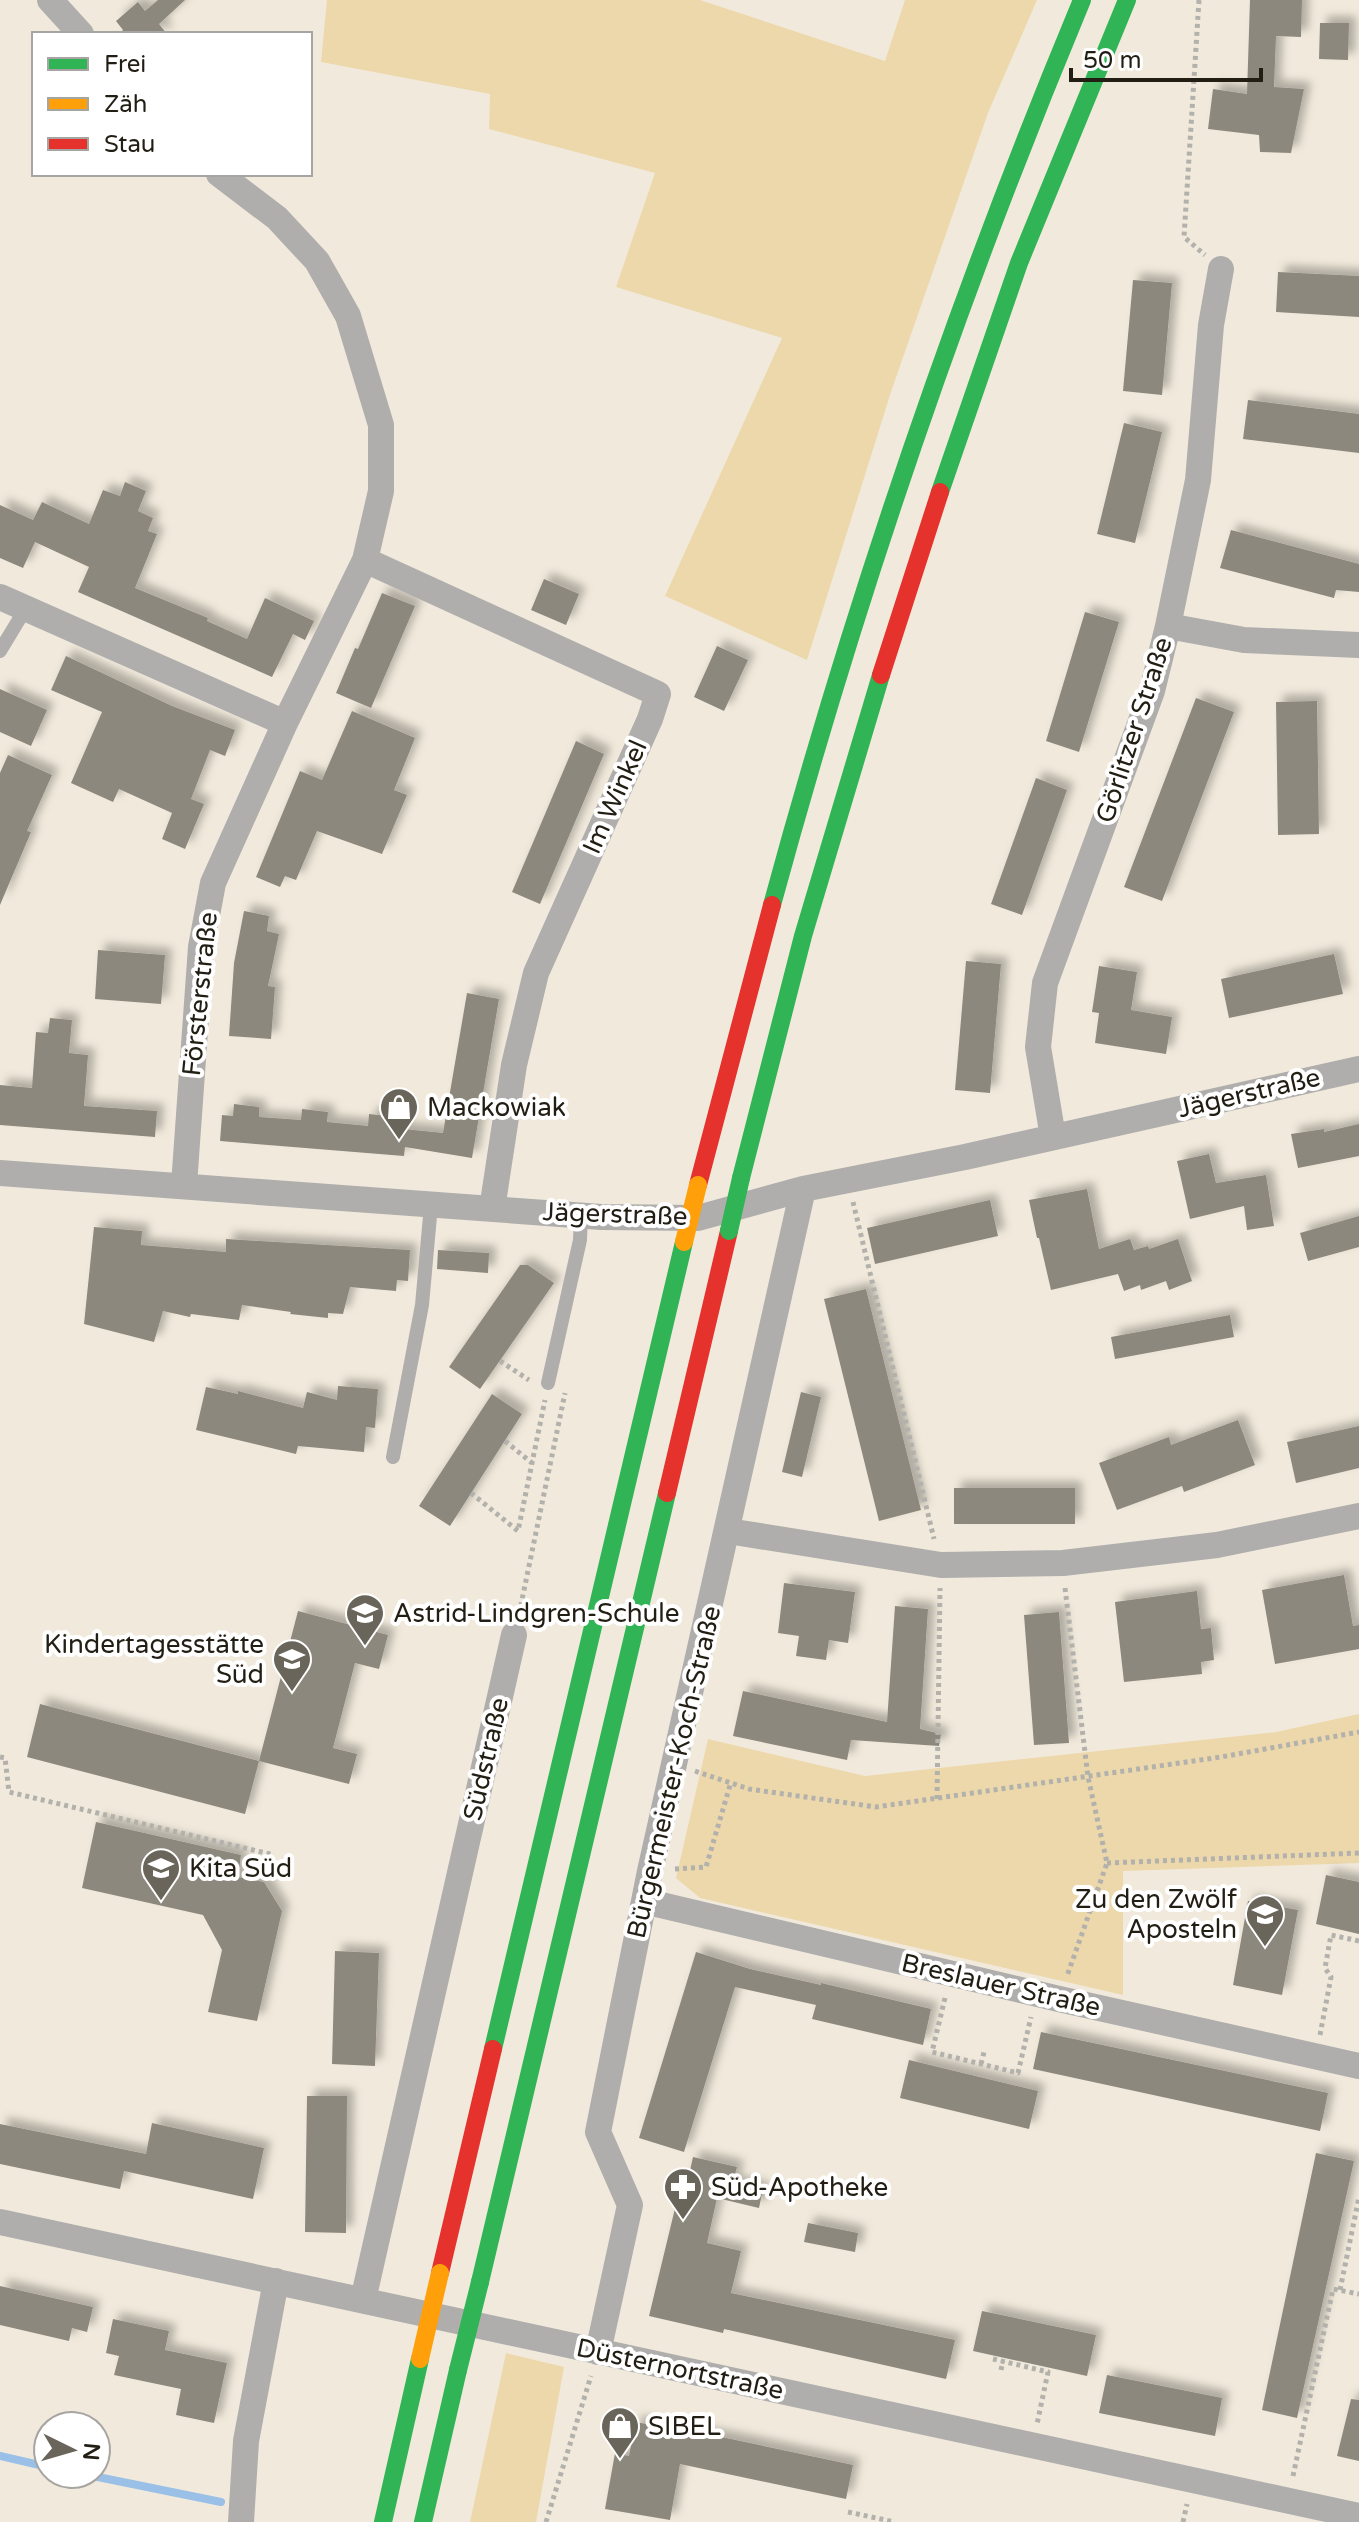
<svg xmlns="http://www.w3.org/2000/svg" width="1359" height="2522" font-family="'Varela Round',sans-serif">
  <defs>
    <filter id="shadow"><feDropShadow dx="7" dy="-7" stdDeviation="4" flood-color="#0004"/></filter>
  </defs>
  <rect width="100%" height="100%" fill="#f1eadc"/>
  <path fill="#edd8ac" d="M327 0H700L885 61 905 0H1037L988 113 891 392 807 660 665 596 782 338 616 287 655 173 489 129 490 94 321 62Z
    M1359 1714V1863L1123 1871V1995L700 1898 676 1878 708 1739 865 1776 1276 1732Z
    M506 2353 564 2367 536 2522H470Z"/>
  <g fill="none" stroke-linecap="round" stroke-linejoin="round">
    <path stroke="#9ac0e7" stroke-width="8" d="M0 2456 48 2467
      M83 2474 221 2502"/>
  </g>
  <path fill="#8d887d" filter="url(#shadow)" d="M158 0H185L159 24 167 34H119L123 30 116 21 138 2 145 11Z
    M1250 0H1302L1301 37 1276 36 1274 87 1304 89 1291 153 1260 152 1259 135 1208 129 1213 89 1247 94Z
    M1320 23H1349L1348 60 1319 59Z
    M1278 272 1359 276V317L1276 312Z
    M1133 280 1172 283 1162 395 1123 391Z
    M1248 400 1359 414V453L1243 439Z
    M1124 423 1162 432 1135 543 1097 534Z
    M125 482 146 491 138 511 153 518 148 531 157 534 135 588 208 618 207 621 247 639 265 598 314 621 305 640 293 634 272 677 78 592 89 567 35 542 23 568 0 558V505L33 520 42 502 89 524 103 490 120 496Z
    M1231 530 1359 564V592L1336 590 1334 598 1220 568Z
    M544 579 579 594 566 625 531 610Z
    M382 593 415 606 371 708 336 693 355 648 358 649Z
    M1085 612 1119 622 1079 752 1046 741Z
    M717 646 748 660 724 711 694 697Z
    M66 656 172 706 235 730 225 756 210 750 191 799 204 804 185 849 162 839 172 813 119 789 113 802 71 783 102 712 51 690Z
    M0 689 47 710 31 746 0 732Z
    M1196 698 1234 712 1162 901 1124 887Z
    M1317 701 1319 834 1278 835 1276 702Z
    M352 711 415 738 394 790 407 795 382 854 317 831 296 880 285 876 280 887 256 877 300 771 322 780Z
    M576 741 604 754 540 904 512 892Z
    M8 755 52 775 27 831 31 832 0 905V773Z
    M1036 778 1067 790 1022 915 991 904Z
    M244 911 269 916 267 931 279 934 268 986 275 987 271 1039 229 1036 234 963Z
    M98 950 165 955 161 1004 95 999Z
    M1334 954 1343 994 1229 1018 1221 979Z
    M966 961 1001 964 990 1093 955 1090Z
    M1099 966 1137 972 1131 1010 1172 1017 1166 1054 1095 1043 1099 1013 1092 1012Z
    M467 993 499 999 472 1158 405 1147 404 1156 220 1141 222 1115 233 1116 234 1104 259 1107V1117L301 1120 302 1109 328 1112 327 1122 368 1126 369 1114 395 1117 394 1128 443 1133Z
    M50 1018 72 1020 69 1053 88 1055 84 1106 157 1111 155 1137 0 1125V1085L32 1088 36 1032 48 1033Z
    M1359 1124V1156L1298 1168 1291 1134 1324 1129V1132Z
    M1209 1154 1216 1183 1266 1175 1274 1226 1247 1230 1244 1206 1190 1219 1177 1161Z
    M1087 1189 1099 1249 1130 1239 1134 1250 1148 1246 1149 1249 1178 1239 1192 1281 1169 1290 1166 1281 1141 1290 1140 1285 1124 1291 1118 1274 1051 1290 1039 1238H1037L1029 1200Z
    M990 1200 998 1236 875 1264 867 1228Z
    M1359 1216V1247L1308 1261 1300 1233Z
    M94 1227 142 1231 141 1245 226 1252V1239L410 1250 408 1281 397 1280 396 1291 350 1287 343 1314 328 1313V1318L290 1314 291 1312 242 1305 239 1320 191 1314 190 1317 163 1311 154 1342 84 1324Z
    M438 1250 489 1253 488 1273 437 1269Z
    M520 1265H528L554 1283 480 1389 449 1367Z
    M866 1289 921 1510 879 1521 824 1299Z
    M1230 1315 1234 1337 1115 1359 1111 1337Z
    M338 1386 378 1389 375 1428 366 1427 364 1452 298 1446 296 1454 196 1430 206 1387 238 1394V1391L303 1408 307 1392 337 1400Z
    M801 1392 821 1397 802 1477 782 1472Z
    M492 1394 522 1414 450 1526 419 1506Z
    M1238 1420 1255 1465 1184 1492 1182 1486 1117 1510 1099 1463 1169 1437 1171 1445Z
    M1359 1426V1468L1296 1483 1287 1442Z
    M954 1488H1075V1524H954Z
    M1344 1575 1353 1626 1359 1625V1649L1275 1664 1262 1590Z
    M784 1583 855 1592 848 1643 829 1640 826 1660 796 1656 799 1636 778 1633Z
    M1197 1591 1201 1629 1211 1628 1214 1660 1201 1662 1202 1674 1124 1682 1115 1602Z
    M895 1606 928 1609 920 1729 941 1734 939 1746 851 1740 847 1760 733 1736 743 1691 887 1722Z
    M298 1611 388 1635 379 1669 355 1663 333 1748 357 1754 349 1784 259 1761Z
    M1059 1612 1069 1743 1034 1745 1024 1615Z
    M40 1704 259 1761 245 1814 27 1757Z
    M96 1822 241 1855 238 1877 264 1882 282 1911 257 2021 208 2012 222 1950 203 1915 82 1888Z
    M1326 1875 1359 1882V1934L1316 1924Z
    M1248 1901 1298 1910 1282 1995 1233 1985Z
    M335 1951 379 1953 375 2066 332 2064Z
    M696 1952 750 1969 821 1985V1983L931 2009 923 2045 812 2019 816 2005 735 1987 684 2152 639 2138Z
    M1041 2032 1328 2093 1320 2131 1033 2069Z
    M909 2060 1038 2091 1029 2129 900 2098Z
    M307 2096H347L346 2233 305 2232Z
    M152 2123 264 2148 253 2199 124 2171 120 2189 0 2164V2124L146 2154Z
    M1316 2153 1354 2161 1297 2418 1262 2410Z
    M693 2157 737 2167 733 2182 763 2189 759 2208 717 2198 707 2243 741 2251 731 2293 955 2340 946 2379 724 2329 723 2333 649 2316 678 2196 684 2197Z
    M808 2223 858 2233 855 2252 804 2242Z
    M0 2286 93 2307 87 2332 72 2328 69 2341 0 2325Z
    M982 2311 1096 2335 1087 2376 973 2351Z
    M113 2319 169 2331 165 2350 227 2363 214 2423 176 2415 181 2389 114 2375 119 2356 106 2353Z
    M1107 2375 1222 2398 1215 2436 1099 2413Z
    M1351 2399 1359 2400V2461L1337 2456Z
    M635 2422 726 2438 853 2465 846 2499 680 2464 670 2520 605 2509 615 2453 629 2456Z"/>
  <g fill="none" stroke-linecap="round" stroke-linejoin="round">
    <path stroke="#b3b1ac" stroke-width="5" stroke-dasharray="4 4" stroke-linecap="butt" d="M1199 0 1184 237 1205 255
      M853 1202 934 1539
      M500 1361 529 1380
      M505 1441 532 1463
      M471 1493 518 1531 545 1400
      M1065 1588 1088 1777 1107 1863 1067 1976
      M519 1614 565 1393
      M0 1757 5 1758 9 1792 274 1855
      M695 1771 749 1789 876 1807 1221 1757 1359 1732
      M937 1799 940 1588
      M1107 1863 1359 1853
      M675 1869 706 1867 731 1782
      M945 1998 932 2052 1018 2073 1031 2017
      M1320 2035 1331 1977 1325 1968 1331 1935 1359 1941
      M981 2064 984 2052
      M1340 2290 1359 2197
      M993 2359 1048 2372 1037 2424
      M1001 2370 1003 2361
      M1293 2476 1333 2289 1359 2294
      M848 2512 895 2522
      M546 2522 591 2376
      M1183 2522 1187 2504"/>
    <path stroke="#afaead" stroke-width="14" d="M0 651 26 608
      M548 1383 580 1240 581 1215
      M393 1457 422 1305 431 1205"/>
    <path stroke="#afaead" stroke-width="26" d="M50 0 81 34
      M365 560 658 694 650 719 536 973 514 1065 492 1209
      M0 597 285 723
      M1168 626 1244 640 1359 645
      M1053 1137 1038 1047 1045 983 1152 691 1168 626 1198 480 1211 325 1221 269
      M0 1173 601 1217 698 1218 803 1189 965 1157 1359 1069
      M184 1185 201 947 213 883 285 723 365 560 381 491V425L348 316 317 261 277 218 219 174
      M728 1531 941 1565 1063 1563 1217 1545 1359 1516
      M644 1901 1059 1999 1359 2066
      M0 2222 1359 2516
      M363 2300 514 1635
      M598 2352 630 2205 598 2132 650 1871 803 1189
      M241 2522 246 2441 276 2281"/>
    <path stroke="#30b455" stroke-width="18" d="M940 492 1019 263 1127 0
      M772 905C856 596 959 295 1082 0
      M741 1178 803 936 881 675
      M493 2049 684 1242
      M480 2282 667 1493
      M383 2522 420 2359
      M423 2522 458 2370"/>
    <path stroke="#e5322d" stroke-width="18" d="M881 675 940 492
      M698 1185 772 905
      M667 1493 729 1231
      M440 2273 493 2049"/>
    <path stroke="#30b455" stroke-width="18" d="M729 1231 741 1178
      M458 2370 480 2282"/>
    <path stroke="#ff9f0a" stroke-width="18" d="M684 1242 698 1185
      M420 2359 440 2273"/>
  </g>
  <defs>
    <g id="shop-pin" transform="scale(2)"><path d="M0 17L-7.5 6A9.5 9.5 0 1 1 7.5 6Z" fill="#6a655a" stroke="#fff"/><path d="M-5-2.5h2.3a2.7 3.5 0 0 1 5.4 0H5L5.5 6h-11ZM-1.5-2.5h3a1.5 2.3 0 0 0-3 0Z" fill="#fff"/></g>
    <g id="school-pin" transform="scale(2)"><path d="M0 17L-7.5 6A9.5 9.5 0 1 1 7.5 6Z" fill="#6a655a" stroke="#fff"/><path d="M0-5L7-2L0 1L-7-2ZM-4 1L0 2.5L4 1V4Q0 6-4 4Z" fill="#fff"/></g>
    <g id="pharmacy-pin" transform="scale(2)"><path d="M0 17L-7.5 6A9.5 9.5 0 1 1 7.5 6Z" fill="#6a655a" stroke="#fff"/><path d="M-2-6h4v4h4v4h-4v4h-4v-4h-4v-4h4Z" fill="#fff"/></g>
  </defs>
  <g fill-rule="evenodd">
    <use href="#shop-pin" x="399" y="1107"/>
    <use href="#school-pin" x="365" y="1613"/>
    <use href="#school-pin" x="292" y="1659"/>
    <use href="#school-pin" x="161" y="1868"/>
    <use href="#school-pin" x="1265" y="1914"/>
    <use href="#pharmacy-pin" x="683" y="2187"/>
    <use href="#shop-pin" x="620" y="2426"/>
  </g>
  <g text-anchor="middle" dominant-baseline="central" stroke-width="8" stroke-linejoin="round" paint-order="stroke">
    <g font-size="26" fill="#221e14" stroke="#fff">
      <text transform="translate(1134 730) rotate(-72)">Görlitzer Straße</text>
      <text transform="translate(615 797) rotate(-66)">Im Winkel</text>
      <text transform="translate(200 994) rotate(-84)">Försterstraße</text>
      <text transform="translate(1249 1093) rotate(-13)">Jägerstraße</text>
      <text transform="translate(615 1214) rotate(2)">Jägerstraße</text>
      <text transform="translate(486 1759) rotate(-77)">Südstraße</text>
      <text transform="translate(674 1772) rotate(-77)">Bürgermeister-Koch-Straße</text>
      <text transform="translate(1001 1985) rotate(13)">Breslauer Straße</text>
      <text transform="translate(680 2369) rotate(12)">Düsternortstraße</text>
    </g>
    <g font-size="26" fill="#221e14" stroke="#fff" text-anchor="start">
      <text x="427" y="1107">Mackowiak</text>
      <text x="393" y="1613">Astrid-Lindgren-Schule</text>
      <text x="264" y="1644" text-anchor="end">Kindertagesstätte<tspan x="264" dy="30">Süd</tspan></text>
      <text x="189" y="1868">Kita Süd</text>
      <text x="1237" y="1899" text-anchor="end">Zu den Zwölf<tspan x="1237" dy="30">Aposteln</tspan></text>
      <text x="711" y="2187">Süd-Apotheke</text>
      <text x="648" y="2426">SIBEL</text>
    </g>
  </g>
  <rect x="32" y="32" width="280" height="144" fill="#ffffff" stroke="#a7a5a1" stroke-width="2"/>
  <rect x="48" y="58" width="40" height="12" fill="#30b455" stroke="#a7a5a1" stroke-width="2"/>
  <text x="104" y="72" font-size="24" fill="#221e14">Frei</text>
  <rect x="48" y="98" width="40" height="12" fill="#ff9f0a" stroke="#a7a5a1" stroke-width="2"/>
  <text x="104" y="112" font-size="24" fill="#221e14">Zäh</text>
  <rect x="48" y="138" width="40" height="12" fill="#e5322d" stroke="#a7a5a1" stroke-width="2"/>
  <text x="104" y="152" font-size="24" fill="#221e14">Stau</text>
  <g transform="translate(72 2450) rotate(95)"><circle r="38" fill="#ffffff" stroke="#a7a5a1" stroke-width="2"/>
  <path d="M0-6L14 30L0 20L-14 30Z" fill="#6a655a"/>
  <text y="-12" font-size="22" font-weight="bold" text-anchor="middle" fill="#221e14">N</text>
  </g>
  <path d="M1071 68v12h190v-12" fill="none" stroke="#221e14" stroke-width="4"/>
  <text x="1083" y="68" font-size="24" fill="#221e14" stroke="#ffffff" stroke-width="6" paint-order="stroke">50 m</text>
</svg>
